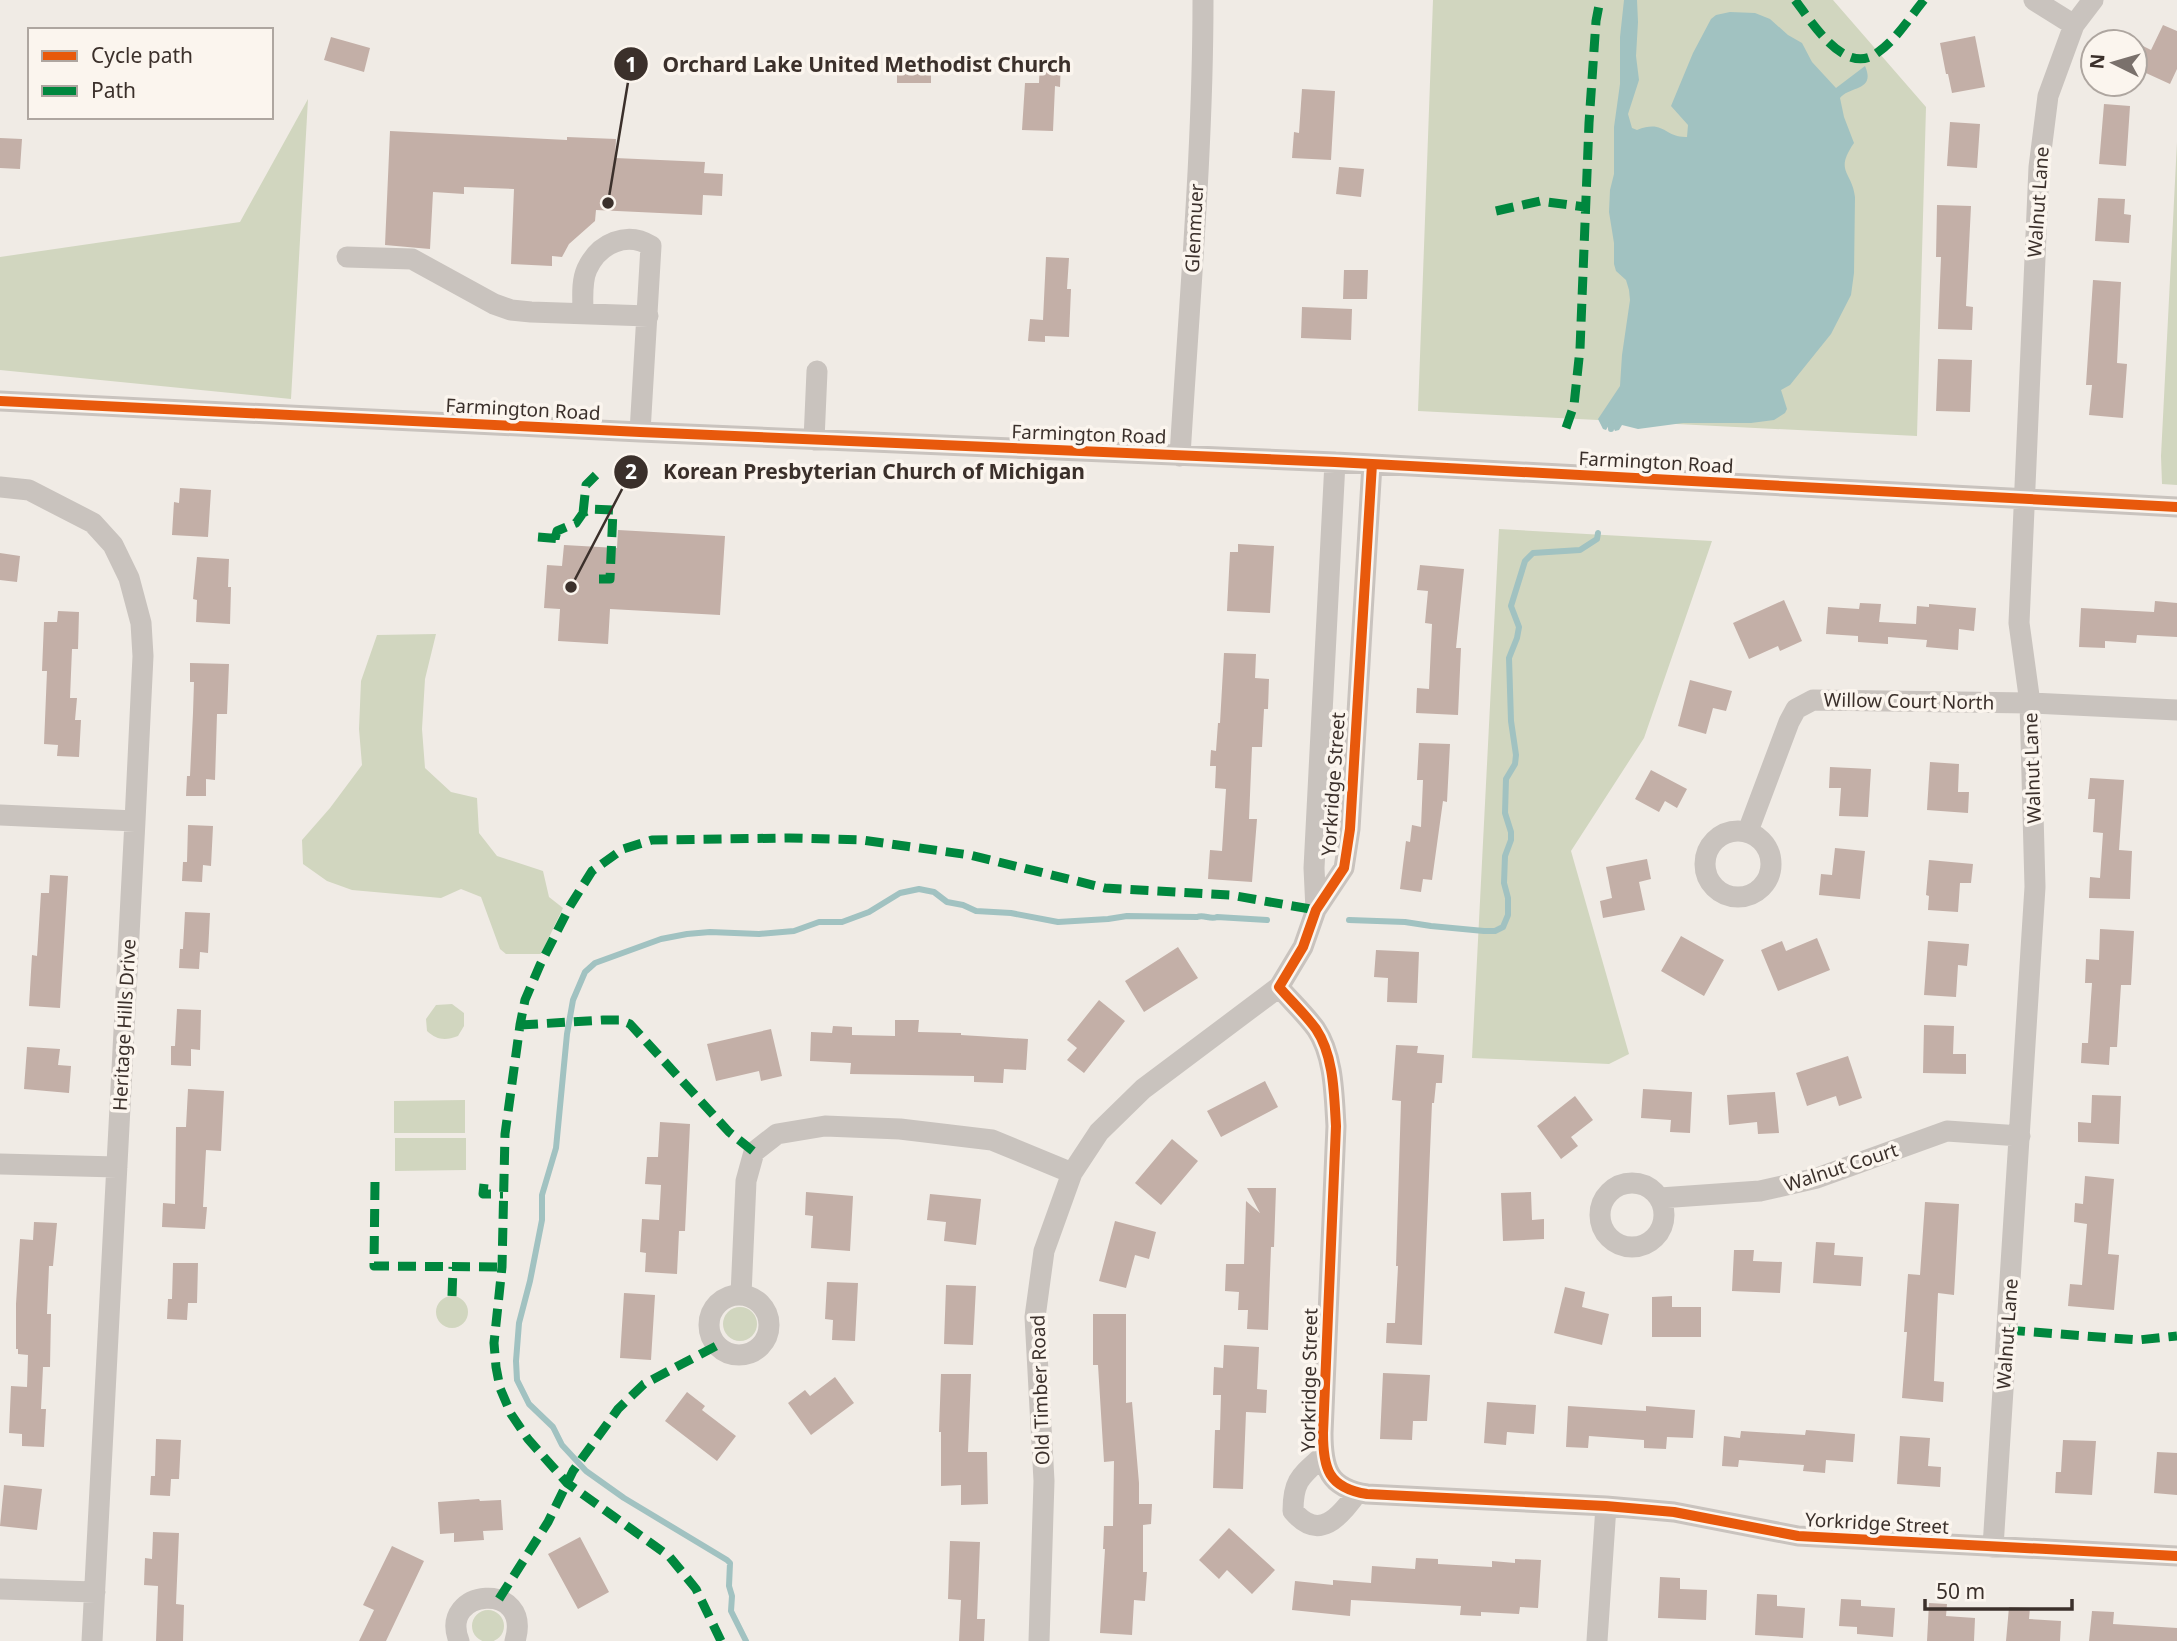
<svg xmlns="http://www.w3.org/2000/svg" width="2177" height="1641" font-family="'Noto Sans',sans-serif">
  <rect width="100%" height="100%" fill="#f0ebe5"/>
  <path fill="#d1d6bf" d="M1433 0H1833L1926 107 1917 436 1418 411Z
    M308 99 291 399 0 370V257L240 222Z
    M2177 142V485L2162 484 2161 456Z
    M1499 529 1712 541 1644 738 1571 851 1629 1054 1609 1064 1472 1058Z
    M436 634 425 679 422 729 425 768 451 792 477 798 479 833 497 856 543 871 549 897 563 908 541 954H506L500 949 481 897 461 889 441 898 352 890 327 881 303 864 302 840 330 808 362 765 359 729 361 681 377 635Z
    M452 1004 464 1013V1026L458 1036C445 1041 437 1040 427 1031L426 1019 436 1005Z
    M465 1100V1133H394V1101Z
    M395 1138H466V1170L395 1171Z
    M436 1312a16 16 0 1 1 32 0a16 16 0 1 1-32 0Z
    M723 1324a17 17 0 1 1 34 0a17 17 0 1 1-34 0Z
    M472 1626a16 16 0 1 1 32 0a16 16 0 1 1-32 0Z"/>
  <path fill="#a1c2c1" d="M1624 0H1637L1638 22 1636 56 1639 80 1628 114 1632 128 1637 130C1665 119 1664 138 1687 137L1688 125 1671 106 1693 53 1711 19 1716 15 1730 12 1755 13 1770 19 1788 35 1802 43 1812 62 1836 88 1865 66C1876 91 1850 86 1840 98L1844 117 1854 143C1834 172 1852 171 1855 197L1854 273 1851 295 1831 334 1790 385 1781 390 1787 409 1785 413 1774 420 1751 423H1683L1638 429 1622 425 1619 430 1615 431 1612 425H1609L1606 430 1603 429 1598 419 1620 386 1622 355 1630 300 1629 290 1626 280 1616 271 1614 264V243L1609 212 1610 190 1614 174V127L1620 84V37Z"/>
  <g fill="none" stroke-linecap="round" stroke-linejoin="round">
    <path stroke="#a1c2c1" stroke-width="6" d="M1611 429V425
      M1349 920 1405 922 1431 926 1484 931H1495L1503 927 1508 915V898L1504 883 1505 856 1511 840V832L1505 813 1506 779 1515 764 1516 755 1511 721 1509 658 1517 638 1519 627 1511 606 1525 561 1533 553 1580 550 1597 539 1598 533
      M746 1641 731 1611 732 1596 729 1586 730 1563 727 1560 624 1498 586 1471 562 1445 553 1427 529 1404 517 1380 516 1361 519 1323 530 1281 542 1220V1195L556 1148 567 1034 573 1000 585 972 595 963 661 939 687 934 710 932 759 934 794 931 819 922H842L869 912 900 893 919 889 934 892 947 902 963 905 976 911 1011 913 1058 922 1108 919 1127 916 1197 917C1204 914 1210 920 1217 917L1267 920"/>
  </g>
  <path fill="#c3afa7" d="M2163 25 2177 31V69L2170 84 2135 68V42L2151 50Z
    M1975 36 1985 87 1952 93 1948 74H1946L1940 43Z
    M331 37 370 48 364 72 324 60Z
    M897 59H931V83H897Z
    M1040 60 1061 61 1060 87 1055 86 1053 131 1022 130 1025 83H1039Z
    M1302 89 1335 91 1331 160 1292 158 1294 132 1299 133Z
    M2104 104 2130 106 2126 166 2099 164Z
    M1950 122 1980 124 1977 168 1947 166Z
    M390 131 567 140V137L616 139 615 158 705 162 704 173 723 174 722 196 703 195 702 215 596 210 595 221 569 244 562 257 552 256V266L511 264 514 189 464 187V194L433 192 430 249 385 245Z
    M0 138 22 139 20 169 0 168Z
    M1339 167 1364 169 1361 197 1336 194Z
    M2098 198 2125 199 2124 214 2131 215 2129 243 2095 241Z
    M1937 205 1971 206 1966 306 1973 307 1972 330 1938 329 1941 257H1936Z
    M1046 257 1069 258 1067 289H1071L1069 337 1045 336V342L1028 341 1030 319 1043 320Z
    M1344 270H1368L1367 299H1343Z
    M2093 280 2121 282 2117 363 2127 364 2123 418 2089 415 2092 385H2086Z
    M1302 307 1352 309 1351 340 1301 338Z
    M1938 359 1972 360 1970 412 1936 411Z
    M180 488 211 490 208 537 172 535 174 502 179 503Z
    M618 530 725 536 720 615 610 609 608 644 558 641 560 609 544 608 547 565 562 566 564 545 617 548Z
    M1238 544 1274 546 1270 613 1227 611 1230 552H1238Z
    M0 553 20 556 17 582 0 580Z
    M197 557 229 559 228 587H231L230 624 196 622 197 600 193 599Z
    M1420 565 1464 569 1456 648H1461L1458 715 1416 713 1417 688 1429 689 1432 624 1425 623 1428 591 1417 590Z
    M1784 600 1802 641 1780 651 1778 646 1749 659 1733 623Z
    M2155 601 2177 603V637L2137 635 2136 643 2105 641V648L2079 647 2081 608 2154 612Z
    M1860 603 1881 604 1879 622 1916 624 1917 606 1929 607V604L1976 608 1974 631 1959 629 1958 650 1926 647 1927 640 1888 637V644L1858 642V636L1826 634 1828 607 1859 609Z
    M58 611 79 612 78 649H72L70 698H77L75 720H81L79 757 57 756 58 745 44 744 47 671H42L44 622H57Z
    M1224 653 1256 654 1255 678 1269 679 1268 709H1264L1262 747H1252L1249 819H1257L1252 882 1208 879 1210 850 1222 851 1226 789 1215 788 1216 766H1210L1211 750 1216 751 1218 723H1220Z
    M190 663 229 664 227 714H217L215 780 206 779V796H186L187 776H190L193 713 194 682H190Z
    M1690 680 1732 691 1726 711 1713 708 1706 734 1678 726Z
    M1419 743 1450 744 1447 802 1443 801 1432 880 1423 879 1421 892 1400 889 1406 841 1410 842 1412 825 1421 827 1423 780H1417Z
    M1930 762 1959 764 1958 792H1969L1968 813 1927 810Z
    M1830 767 1871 769 1868 817 1839 816 1841 788H1829Z
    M1651 770 1687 789 1677 808 1665 801 1659 812 1635 799Z
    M2090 778 2124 780 2119 850 2132 851 2130 899 2089 898 2090 877 2100 878 2103 833 2093 832 2095 799H2088Z
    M188 825 213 826 211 866 203 865 202 882 182 881 183 862H187Z
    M1835 848 1865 851 1860 899 1819 895 1821 874 1832 875Z
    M1647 859 1651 879 1639 882 1645 910 1603 918 1600 901 1612 898 1606 867Z
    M1929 860 1973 864 1971 883H1960L1958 912 1928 910 1929 896 1926 895Z
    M50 875 68 876 60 1008 29 1006 32 955 37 956 41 893H49Z
    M185 912 210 913 208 953 200 952 199 969 179 968 180 949H183Z
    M2100 929 2134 931 2131 985H2121L2117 1047H2110L2109 1065 2081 1063 2082 1043H2088L2092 983H2085L2086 959 2099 960Z
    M1681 936 1724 960 1704 996 1661 971Z
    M1817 938 1830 970 1778 991 1761 950 1782 941 1786 951Z
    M1928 941 1969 944 1967 966 1958 965 1956 997 1924 995Z
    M1178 947 1198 978 1144 1012 1125 981Z
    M1376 950 1419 952 1417 1003 1387 1002 1388 978 1374 977Z
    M1099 1000 1125 1021 1084 1073 1067 1060 1077 1048 1067 1040Z
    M177 1009 201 1010 200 1050 191 1049V1066L171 1065V1046H175Z
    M895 1020H919L918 1032 961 1033V1035L1028 1039 1026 1070 1004 1069 1003 1083 974 1082V1076L850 1074 851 1063 810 1061 811 1032 832 1033 833 1026 852 1027V1035L895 1036Z
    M1924 1025 1954 1026 1953 1054H1966V1074L1923 1073Z
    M771 1029 782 1076 761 1081 759 1071 716 1081 707 1044Z
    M1396 1045 1418 1046 1417 1053 1444 1055 1442 1083H1436L1434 1103H1432L1422 1345 1386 1343 1387 1323H1395L1398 1266H1396L1401 1101 1392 1100Z
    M27 1047 60 1049 58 1065 71 1066 69 1093 24 1089Z
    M1848 1056 1862 1098 1839 1106 1836 1096 1807 1106 1796 1073Z
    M1265 1081 1278 1107 1221 1137 1207 1111Z
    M188 1089 224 1091 221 1151 206 1150 203 1207H207L205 1229 162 1227 163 1203 175 1204 176 1127H186Z
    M1643 1089 1692 1092 1690 1133 1670 1132 1671 1120 1641 1118Z
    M1775 1092 1779 1133 1758 1134 1757 1122 1729 1125 1727 1095Z
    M2092 1095 2121 1096 2119 1144 2078 1142V1122L2091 1123Z
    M1575 1096 1593 1120 1571 1137 1578 1146 1561 1159 1537 1126Z
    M660 1122 690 1124 685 1231H679L677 1274 645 1272 646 1253 640 1252 642 1219 659 1220 661 1185 645 1184 647 1157H658Z
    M1172 1139 1198 1161 1161 1205 1135 1183Z
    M2085 1176 2114 1179 2108 1254 2119 1255 2114 1310 2068 1306 2070 1284 2082 1285 2087 1224 2074 1222 2075 1203 2083 1204Z
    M1247 1188H1276L1274 1247H1271L1268 1330 1247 1329 1248 1310H1238L1239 1292 1225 1291 1226 1264H1244L1246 1201 1260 1213Z
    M806 1192 853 1196 850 1251 811 1248 813 1216 805 1215Z
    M1531 1192 1532 1220 1544 1219V1239L1503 1241 1501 1193Z
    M930 1194 981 1199 976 1245 944 1241 946 1222 927 1220Z
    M1925 1202 1959 1204 1954 1295 1938 1293 1934 1381 1944 1382 1943 1402 1902 1398 1907 1332H1904L1908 1274 1920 1275Z
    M1115 1221 1156 1232 1149 1259 1135 1255 1126 1288 1099 1281Z
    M34 1222 57 1223 53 1266H49L47 1314H51L50 1367H43L41 1409H46L44 1447 22 1446V1434L9 1433 11 1386 27 1387 28 1355 18 1354V1349H16V1304L20 1239 33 1240Z
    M1816 1242 1835 1243 1834 1255 1863 1257 1861 1286 1813 1283Z
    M1734 1250H1754L1753 1261 1782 1262 1780 1293 1732 1291Z
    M173 1263H198L197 1303H188L187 1320 167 1319 168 1299H172Z
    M827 1282 858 1283 855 1341 832 1340 833 1320 825 1319Z
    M946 1285 976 1286 973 1345 944 1344Z
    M1565 1287 1585 1292 1582 1307 1609 1314 1602 1345 1554 1333Z
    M624 1293 655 1295 651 1360 620 1358Z
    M1672 1296V1307H1701V1337H1652V1297Z
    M1093 1314H1126V1403L1132 1402 1139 1483V1504H1152L1151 1524 1143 1525V1572H1147L1145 1601 1134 1600 1132 1635 1100 1633 1105 1549H1103L1104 1526H1113L1114 1461 1104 1462 1098 1365H1093Z
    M1224 1345 1259 1347 1257 1389 1267 1390 1266 1413 1246 1412 1243 1489 1213 1488 1215 1430H1220L1221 1395H1213L1214 1367 1223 1368Z
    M1383 1373 1430 1375 1427 1421H1413L1412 1440 1380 1439Z
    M941 1374H971L968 1452H987L988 1504 961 1505V1485L941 1486V1432H939Z
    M835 1377 854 1403 811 1435 788 1403 805 1390 810 1396Z
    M687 1392 705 1406 702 1410 736 1436 717 1461 665 1421Z
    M1487 1402 1536 1405 1534 1434 1507 1432 1506 1445 1484 1443Z
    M1568 1406 1646 1411V1406L1695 1410 1693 1438 1667 1437 1666 1449 1644 1448V1440L1589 1436 1588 1448 1566 1447Z
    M1806 1430 1855 1434 1853 1462 1826 1460 1825 1473 1803 1471 1804 1465 1739 1460 1738 1467 1722 1466 1724 1436 1740 1438 1741 1431 1805 1435Z
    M1900 1436 1930 1438 1928 1466 1941 1467 1940 1487 1897 1484Z
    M156 1439 181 1440 179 1479H171L170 1496 150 1495 151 1476H155Z
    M2063 1440 2096 1441 2092 1495 2055 1493 2056 1472H2061Z
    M2157 1452 2177 1453V1495L2154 1493Z
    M4 1485 42 1489 37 1530 0 1526Z
    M479 1499 480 1501 501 1500 503 1530 483 1531 484 1540 454 1542V1533L440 1534 438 1502Z
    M1229 1528 1275 1570 1252 1594 1227 1570 1219 1579 1199 1560Z
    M153 1532 179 1533 176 1604 184 1605 183 1641H156L158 1586 144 1585 145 1558 152 1559Z
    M580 1537 609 1592 578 1609 548 1554Z
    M950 1541 980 1542 977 1619H985L984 1641H959L961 1600 948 1599Z
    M392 1546 424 1561 386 1641H359L374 1610 363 1605Z
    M1416 1558 1438 1559V1564L1492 1567V1561L1515 1563V1559L1541 1560 1538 1608 1520 1607 1519 1614 1481 1612V1616L1460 1615 1461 1606 1351 1600 1350 1616 1292 1610 1295 1581 1333 1585V1580L1371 1583 1372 1566 1415 1569Z
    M1660 1577 1680 1578V1589L1707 1590 1706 1620 1658 1618Z
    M1757 1594 1777 1595V1606L1805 1608 1803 1638 1755 1635Z
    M1841 1599 1861 1600V1606L1895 1608 1893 1637 1857 1634V1627L1839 1626Z
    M1929 1603 1947 1604 1946 1616 1975 1618 1974 1641H1927Z
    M2009 1607 2030 1608 2029 1619 2061 1621 2060 1641H2006Z
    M2092 1611 2114 1612 2113 1624 2177 1628V1641H2089Z"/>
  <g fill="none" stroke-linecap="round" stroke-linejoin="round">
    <path stroke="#c9c3be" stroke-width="21" d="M2034 0 2074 25
      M347 257 412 259 494 304 511 310 531 312 648 316
      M583 313C583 299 581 282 587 269 599 243 627 231 651 246L640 432
      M0 401 640 432 1335 462 2177 507
      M814 440 817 371
      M1180 456C1189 304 1203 152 1203 0
      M1372 464 1350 829 1344 868 1316 910 1303 947 1279 987C1291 1001 1305 1014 1316 1029 1334 1056 1334 1094 1336 1126L1323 1433C1323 1468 1328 1488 1367 1494L1606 1506 1674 1512 1798 1536 2177 1556
      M0 487 29 490 93 523 113 545 129 578 141 623 143 656 135 821 92 1641
      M0 815 135 821
      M1705 864a33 33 0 1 1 66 0a33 33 0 1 1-66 0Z
      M1748 831 1789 722 1796 709 1813 700 2030 703 2177 710
      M1316 910 1314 868 1335 462
      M0 1164 117 1167
      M1600 1215a32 32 0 1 1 64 0a32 32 0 1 1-64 0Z
      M1660 1198 1760 1191 1817 1178 1947 1131 2020 1136
      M741 1295 746 1181 754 1152 777 1134 825 1126 900 1129 992 1140 1072 1173
      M709 1325a30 30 0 1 1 60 0a30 30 0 1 1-60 0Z
      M1323 1456C1301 1476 1293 1480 1293 1511 1319 1542 1340 1517 1357 1493
      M1993 1547 2035 887 2030 703 2019 623 2039 167 2048 96 2074 25 2093 0
      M0 1589 95 1592
      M459 1641C438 1588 533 1580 515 1641
      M1039 1641 1044 1481 1035 1317 1044 1251 1072 1173 1099 1132 1143 1089 1279 987
      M1597 1641 1606 1506"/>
    <path stroke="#00873e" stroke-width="9" stroke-dasharray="18 9" stroke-linecap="butt" d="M1795 0C1811 21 1845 77 1877 53 1896 40 1910 17 1924 0
      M1496 211 1540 201 1585 207
      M1566 428 1574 405 1580 349 1589 123 1596 21 1600 0
      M583 513 586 485 596 475
      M538 537 562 539
      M555 539 557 531 576 523 583 513 591 509 613 510 610 579H599
      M520 1025 603 1020H620L630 1024 729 1132 754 1152
      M375 1182 374 1266 502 1267
      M484 1184 483 1194H503
      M452 1296 453 1267
      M2007 1330 2138 1340 2177 1336
      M499 1599 548 1522 573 1471 618 1409 644 1384 718 1345
      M721 1641 696 1589 669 1556 567 1483 528 1439 511 1414 500 1388 496 1367 494 1343 502 1267 505 1134 520 1025 525 1000 540 965 570 906 592 871 623 849 652 840 789 838 862 840 970 855 1105 888 1230 895 1316 910"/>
    <g stroke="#fbf5ee" stroke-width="15">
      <path id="cycleway" d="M0 401 640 432 1335 462 2177 507
        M1372 464 1350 829 1344 868 1316 910 1303 947 1279 987C1291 1001 1305 1014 1316 1029 1334 1056 1334 1094 1336 1126L1323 1433C1323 1468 1328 1488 1367 1494L1606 1506 1674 1512 1798 1536 2177 1556"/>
    </g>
    <use href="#cycleway" stroke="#e8590c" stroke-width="10"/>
  </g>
  <g text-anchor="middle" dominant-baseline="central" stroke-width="7" stroke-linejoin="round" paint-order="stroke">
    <g font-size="19" fill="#3b302b" stroke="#fbf5ee">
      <text transform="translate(2038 202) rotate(-86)">Walnut Lane</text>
      <text transform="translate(1194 228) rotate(-87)">Glenmuer</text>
      <text transform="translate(523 409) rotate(3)">Farmington Road</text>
      <text transform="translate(1089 434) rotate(2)">Farmington Road</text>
      <text transform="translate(1656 462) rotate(3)">Farmington Road</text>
      <text transform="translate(1909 701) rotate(1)">Willow Court North</text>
      <text transform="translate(2032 768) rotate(-92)">Walnut Lane</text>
      <text transform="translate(1333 784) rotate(-86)">Yorkridge Street</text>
      <text transform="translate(124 1025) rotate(-87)">Heritage Hills Drive</text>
      <text transform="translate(1841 1167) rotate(-18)">Walnut Court</text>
      <text transform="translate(2007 1334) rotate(-86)">Walnut Lane</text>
      <text transform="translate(1309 1380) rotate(-89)">Yorkridge Street</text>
      <text transform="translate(1040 1390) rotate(-92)">Old Timber Road</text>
      <text transform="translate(1877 1523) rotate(3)">Yorkridge Street</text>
    </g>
  </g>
  <path fill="none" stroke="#3b302b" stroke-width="2.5" d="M608 203L631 64M571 587L631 472"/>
  <g fill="#3b302b" stroke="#fbf5ee" stroke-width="2.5">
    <circle cx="608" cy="203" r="7"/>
    <circle cx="571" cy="587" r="7"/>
    <circle cx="631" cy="64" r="18"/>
    <circle cx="631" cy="472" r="18"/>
  </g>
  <g font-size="21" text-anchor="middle" font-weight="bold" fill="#fff">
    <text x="631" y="72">1</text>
    <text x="631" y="479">2</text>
  </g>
  <g font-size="21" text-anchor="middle" font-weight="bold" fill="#3b302b" stroke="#fbf5ee" stroke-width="7" stroke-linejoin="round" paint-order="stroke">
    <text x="867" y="72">Orchard Lake United Methodist Church</text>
    <text x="874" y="479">Korean Presbyterian Church of Michigan</text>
  </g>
  <rect x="28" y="28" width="245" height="91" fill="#fbf5ee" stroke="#aea6a0" stroke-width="2"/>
  <rect x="42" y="51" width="35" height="10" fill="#e8590c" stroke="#aea6a0" stroke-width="2"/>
  <text x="91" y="63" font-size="21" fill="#3b302b">Cycle path</text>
  <rect x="42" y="86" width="35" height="10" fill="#00873e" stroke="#aea6a0" stroke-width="2"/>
  <text x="91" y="98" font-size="21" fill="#3b302b">Path</text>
  <g transform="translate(2114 63) rotate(275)"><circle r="33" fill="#fbf5ee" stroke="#aea6a0" stroke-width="2"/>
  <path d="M0-5L12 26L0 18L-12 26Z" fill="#7a716c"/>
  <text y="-10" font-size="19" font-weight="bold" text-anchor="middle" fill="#3b302b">N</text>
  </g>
  <path d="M1925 1599v10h147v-10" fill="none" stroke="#3b302b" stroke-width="3.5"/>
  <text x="1936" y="1599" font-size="21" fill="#3b302b" stroke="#fbf5ee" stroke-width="5" paint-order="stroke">50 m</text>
</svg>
